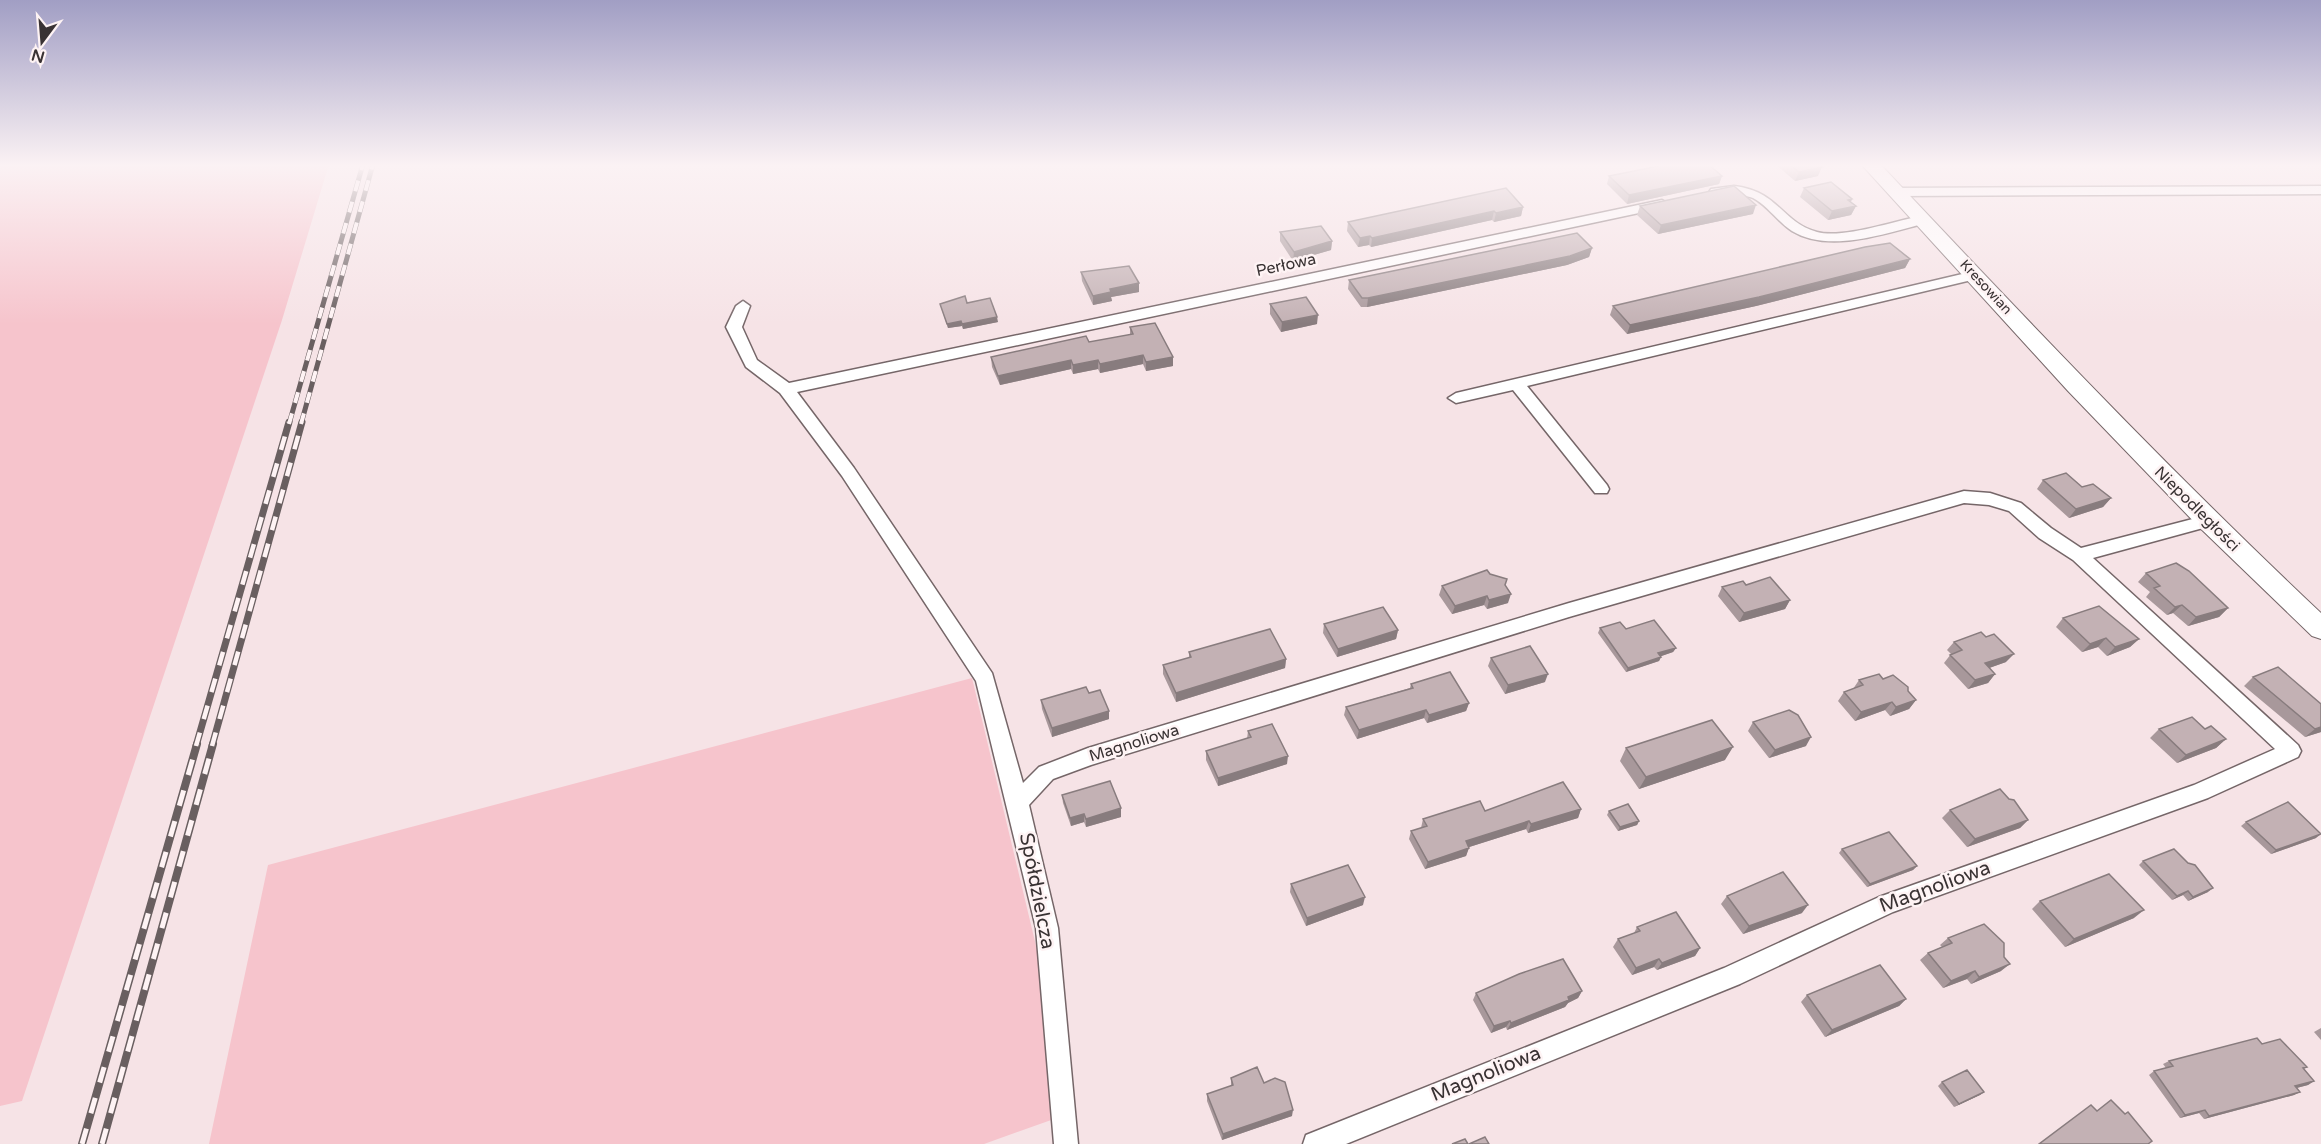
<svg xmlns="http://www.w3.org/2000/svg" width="2321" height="1144" font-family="'Varela Round',sans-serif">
  <rect width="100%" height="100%" fill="#f6e3e6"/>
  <path fill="#f6c4cc" d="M0 164H329L282 320 22 1101 0 1106Z
    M972 678 1037 950 1054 1119 984 1144H209L268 865Z"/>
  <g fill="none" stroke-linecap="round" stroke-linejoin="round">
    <g stroke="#756668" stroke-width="3">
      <path id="street" d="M1734 186C1779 191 1782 223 1817 232 1843 239 1894 221 1921 216L1928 220 1926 223C1887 233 1829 254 1792 231 1777 221 1768 206 1753 198 1740 192 1718 201 1709 192L1711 189Z
        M2321 186V194L1896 196 1889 192 1896 188Z
        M1662 200 1669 204 1667 207 797 392 854 468 992 673 1023 783 1039 767 1088 748 1569 603 1964 491 1990 493 2021 503 2051 528 2081 548 2208 515 2214 517 2217 521 2214 525 2093 558 2298 745 2301 751 2298 757 2208 798 1893 912 1740 984 1346 1144H1303L1306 1135 1724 968 1879 897 2194 785 2275 749 2073 560 2039 538 2009 511 1989 505 1964 503 1569 617 1091 765 1053 779 1029 805 1058 928 1078 1144H1054L1036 928 976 681 842 476 780 393 746 367 726 327 736 306 743 301 750 306 742 327 757 360 789 383Z
        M1975 271 1980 272 1982 275 1980 278 1527 386 1607 485 1609 489 1607 493H1595L1513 390 1456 403 1448 398 1456 393Z"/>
    </g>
    <g stroke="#756668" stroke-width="2">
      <path id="secondary" d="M1861 164H1880C2024 317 2168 469 2321 613V639L2312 636 2199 527 2068 391Z"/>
    </g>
    <use href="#street" fill="#fff" fill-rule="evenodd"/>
    <use href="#secondary" fill="#fff" fill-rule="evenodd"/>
    <g stroke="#695f60" stroke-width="5">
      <path id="rail-far2" d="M289 424 363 164
        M301 424 373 164"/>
    </g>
    <g stroke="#695f60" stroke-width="7">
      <path id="rail-far1" d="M196 746 289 422
        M212 746 302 422"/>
    </g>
    <g stroke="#695f60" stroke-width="8">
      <path id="rail" d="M82 1144 197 744
        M102 1144 213 744"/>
    </g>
    <use href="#rail-far2" stroke="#fef3f4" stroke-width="4" stroke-dasharray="11" stroke-linecap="butt"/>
    <use href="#rail-far1" stroke="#fef3f4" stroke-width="4.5" stroke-dasharray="14" stroke-linecap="butt"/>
    <use href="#rail" stroke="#fef3f4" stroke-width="5" stroke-dasharray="16" stroke-linecap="butt"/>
  </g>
  <path fill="#a8989b" d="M1775 164H1818V176L1795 181Z
    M1609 176H1722L1719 184 1627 204 1607 184Z
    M1804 188 1852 199 1851 202 1856 206 1851 215 1828 220 1800 197Z
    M1640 206 1753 214 1658 234 1637 215Z
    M1523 207 1521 216 1494 222 1492 220 1371 247 1369 245 1358 247 1347 231 1348 222Z
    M1280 232 1332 241 1331 250 1293 261 1280 241Z
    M1592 248 1589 257 1567 265 1367 307H1361L1348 289 1349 280Z
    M1910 259 1905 268 1756 306 1627 334 1610 315 1613 306Z
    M1081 272 1139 283V292L1111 297 1112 301 1093 305 1082 281Z
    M967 303 998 322 963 329 962 326 948 328 940 304Z
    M1270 304 1317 324 1281 332 1270 314Z
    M1130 327 1173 366 1146 371 1143 364 1100 373 1098 369 1073 374 1071 369 1000 385 992 367 991 357 1089 342 1130 335Z
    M2043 480 2082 487 2111 498 2103 507 2069 518 2037 489Z
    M2146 573 2228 608 2219 617 2188 626 2173 613 2167 615 2146 597 2150 592 2138 582Z
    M1490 574 1505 585 1508 603 1487 609 1484 605 1452 614 1439 595 1442 586Z
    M1746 585 1790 600 1785 609 1739 622 1718 596 1722 587Z
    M2063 618 2139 639 2130 647 2107 656 2098 647 2082 652 2056 627Z
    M1324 624 1398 630 1396 639 1337 657 1323 633Z
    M1600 628 1626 629 1676 648 1673 652 1661 656V657L1659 661 1626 672 1598 633Z
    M1954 642 2006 662 1989 668 1995 674 1988 683 1968 689 1944 663 1951 654 1947 650Z
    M1189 652 1286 659 1285 668 1176 702 1163 674V665L1189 658Z
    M1491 658 1545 682 1505 694 1488 666Z
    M2253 677 2321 704V732L2305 737 2244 686Z
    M1883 679 1908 691 1916 700 1909 709 1890 716 1885 710 1855 721 1838 701 1844 692 1853 689 1859 680Z
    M1411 684 1469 703 1466 711 1427 723 1424 718 1357 739 1344 715 1346 707 1410 688Z
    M1089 693 1109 711V719L1052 737 1042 709 1041 700Z
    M1753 722 1806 746 1769 758 1748 731Z
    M2159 729H2205L2226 739 2216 748 2177 763 2150 738Z
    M1248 731 1287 764 1218 786 1206 760V751L1247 739Z
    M1626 748 1725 760 1639 789 1620 761Z
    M1062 795 1121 817 1086 827 1084 822 1071 826 1063 803Z
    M1581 809 1578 818 1528 833 1526 829 1469 847 1466 856 1425 869 1409 839 1411 831 1421 828 1423 819 1485 811Z
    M1950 810 2028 820 2020 828 1967 847 1942 818Z
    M1609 811 1639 821 1637 825 1618 831 1607 815Z
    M2246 822 2316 838 2271 854 2241 826Z
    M1842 849 1917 866 1913 870 1867 887 1839 853Z
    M2143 861 2208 892 2188 901 2183 895 2172 900 2139 865Z
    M1291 884 1363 905 1306 926 1290 892Z
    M1727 896 1802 913 1743 934 1721 904Z
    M2040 901 2134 918 2065 947 2032 909Z
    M1637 927 1700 948 1695 956 1657 970 1654 967 1632 975 1613 947 1618 939 1634 933Z
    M1948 938 2001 971 1971 984 1967 979 1943 988 1920 960 1928 953 1942 947 1940 945Z
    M1582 991 1578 998 1568 1003 1565 1007 1507 1030 1506 1027 1491 1033 1473 1000 1476 993Z
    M1807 995 1906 999 1899 1006 1825 1037 1801 1002Z
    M2321 1028V1040L2314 1032Z
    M2262 1044 2307 1067 2304 1069 2314 1081 2308 1085 2296 1088 2300 1092 2294 1095 2204 1119 2199 1113 2180 1118 2149 1075 2154 1071 2166 1068 2163 1064 2169 1061Z
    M1231 1078 1264 1083 1292 1116 1222 1140 1207 1101V1094L1231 1086Z
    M1942 1082 1984 1092 1980 1095 1954 1107 1938 1086Z"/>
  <path fill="#887c7e" d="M1822 167 1818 176 1795 181 1799 172Z
    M1722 176 1719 184 1627 204 1629 195Z
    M1852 199 1848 207 1856 206 1851 215 1828 220 1832 211 1848 200Z
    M1756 205 1753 214 1658 234 1661 225Z
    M1523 207 1521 216 1494 222 1496 213Z
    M1494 211 1492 220 1371 247 1372 238Z
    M1370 236 1369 245 1358 247 1360 238Z
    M1332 241 1331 250 1293 261 1294 252Z
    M1592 248 1589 257 1567 265 1367 307 1368 298Z
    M1910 259 1905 268 1756 306 1627 334 1630 325Z
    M1139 283V292L1111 297 1112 301 1093 305V296L1110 289Z
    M1318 315 1317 324 1281 332 1282 322Z
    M997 317 998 322 963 329 962 324Z
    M961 321 962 326 948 328 947 324Z
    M1143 355V364L1100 373V364Z
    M1173 357V366L1146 371V362Z
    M1071 360V369L1000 385 998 376Z
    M1098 360V369L1073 374V365Z
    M2111 498 2103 507 2069 518 2076 509Z
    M1511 594 1508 603 1487 609 1489 600Z
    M1487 596 1484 605 1452 614 1455 606Z
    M1790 600 1785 609 1739 622 1744 613Z
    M2182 605 2173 613 2167 615 2175 607Z
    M2228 608 2219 617 2188 626 2196 617Z
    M1398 630 1396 639 1337 657 1338 649Z
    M2106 638 2098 647 2082 652 2090 644Z
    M2139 639 2130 647 2107 656 2115 647Z
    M1676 648 1673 652 1656 658 1658 653Z
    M2014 654 2006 662 1978 672 1985 663Z
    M1661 657 1659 661 1626 672 1628 668Z
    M1286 659 1285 668 1176 702V693Z
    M1548 674 1545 682 1505 694 1508 685Z
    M1995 674 1988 683 1968 689 1975 680Z
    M1916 700 1909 709 1890 716 1896 707Z
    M1892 702 1885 710 1855 721 1861 712Z
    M1469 703 1466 711 1427 723 1429 715Z
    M1426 710 1424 718 1357 739 1359 730Z
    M1109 711V719L1052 737V728Z
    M2321 727V732L2305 737 2315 729Z
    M1811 737 1806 746 1769 758 1775 750Z
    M2226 739 2216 748 2177 763 2186 755Z
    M1733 747 1725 760 1639 789 1646 777Z
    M1288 756 1287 764 1218 786V778Z
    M1121 808V817L1086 827V819Z
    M1581 809 1578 818 1528 833 1531 824Z
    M1084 814V822L1071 826 1070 818Z
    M2028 820 2020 828 1967 847 1975 839Z
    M1529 821 1526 829 1463 849 1466 841Z
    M1639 821 1637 825 1618 831 1620 827Z
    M2321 834 2316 838 2271 854 2276 850Z
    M1469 848 1466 856 1425 869 1428 862Z
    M1917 866 1913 870 1867 887 1870 884Z
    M2213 888 2208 892 2188 901 2193 897Z
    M2188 891 2183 895 2172 900 2177 896Z
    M1365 897 1363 905 1306 926 1307 918Z
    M1808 905 1802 913 1743 934 1749 926Z
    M2144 910 2134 918 2065 947 2074 939Z
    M1700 948 1695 956 1657 970 1662 963Z
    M1659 959 1654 967 1632 975 1636 968Z
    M2010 964 2001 971 1971 984 1979 977Z
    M1975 971 1967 979 1943 988 1951 981Z
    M1582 991 1578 998 1568 1003 1565 1007 1507 1030 1511 1023Z
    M1906 999 1899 1006 1825 1037 1832 1030Z
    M1510 1021 1506 1027 1491 1033 1494 1026Z
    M2314 1081 2308 1085 2289 1090 2295 1086Z
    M1984 1092 1980 1095 1954 1107 1959 1104Z
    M2300 1092 2294 1095 2204 1119 2209 1116Z
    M1293 1110 1292 1116 1222 1140 1223 1134Z
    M2205 1110 2199 1113 2180 1118 2185 1115Z"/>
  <path fill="#c3b1b4" stroke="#887c7e" stroke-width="1.5" d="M1669 164H1708L1722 176 1629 195 1609 176Z
    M1789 164H1818L1822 167 1799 172Z
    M1831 182 1852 199 1848 200 1856 206 1832 211 1804 188Z
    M1734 186 1756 205 1661 225 1640 206Z
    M1506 188 1523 207 1496 213 1494 211 1372 238 1370 236 1360 238 1348 222Z
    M1321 226 1332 241 1294 252 1280 232Z
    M1577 233 1592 248 1570 256 1368 298H1362L1349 280Z
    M1890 243 1910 259 1759 297 1630 325 1613 306 1865 247Z
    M1129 266 1139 283 1110 289 1111 292 1093 296 1081 272Z
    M965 296 967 303 990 298 997 317 962 324 961 321 947 324 940 304Z
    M1306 297 1318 315 1282 322 1270 304Z
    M1155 323 1173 357 1146 362 1143 355 1100 364 1098 360 1073 365 1071 360 998 376 991 357 1086 336 1089 342 1133 334 1130 327Z
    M2066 473 2082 487 2093 484 2111 498 2076 509 2043 480Z
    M2176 563 2189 571 2228 608 2196 617 2182 605 2175 607 2154 588 2160 586 2146 573Z
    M1487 570 1490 574 1507 579 1505 585 1511 594 1489 600 1487 596 1455 606 1442 586Z
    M1770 577 1790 600 1744 613 1722 587 1743 581 1746 585Z
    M2099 606 2139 639 2115 647 2106 638 2090 644 2063 618Z
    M1383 607 1398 630 1338 649 1324 624Z
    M1654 620 1676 648 1658 653 1661 657 1628 668 1600 628 1620 622 1626 629Z
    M1270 629 1286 659 1176 693 1163 665 1191 657 1189 652Z
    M1981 632 1986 637 1994 634 2014 654 1985 663 1995 674 1975 680 1950 655 1962 650 1954 642Z
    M1530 646 1548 674 1508 685 1491 658Z
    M2278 667 2321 704V727L2315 729 2253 677Z
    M1450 672 1469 703 1429 715 1426 710 1359 730 1346 707 1413 688 1411 684Z
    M1879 674 1883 679 1893 675 1908 687V691L1916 700 1896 707 1892 702 1861 712 1844 692 1863 685 1859 680Z
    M1086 687 1089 693 1100 690 1109 711 1052 728 1041 700Z
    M1789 710 1798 715 1811 737 1775 750 1753 722Z
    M2192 717 2205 729 2211 726 2226 739 2186 755 2159 729Z
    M1712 720 1733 747 1646 777 1626 748Z
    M1272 724 1288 756 1218 778 1206 751 1251 737 1248 731Z
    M1110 781 1121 808 1086 819 1084 814 1070 818 1062 795Z
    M1563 782 1581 809 1531 824 1529 821 1466 841 1469 848 1428 862 1411 831 1427 826 1423 819 1480 801 1485 811Z
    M2000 789 2009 799 2014 800 2028 820 1975 839 1950 810Z
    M2288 802 2321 834 2276 850 2246 822Z
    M1628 804 1639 821 1620 827 1609 811Z
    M1889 832 1917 866 1870 884 1842 849Z
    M2174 849 2188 863 2195 865 2213 888 2193 897 2188 891 2177 896 2143 861Z
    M1348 865 1365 897 1307 918 1291 884Z
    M1783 872 1808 905 1749 926 1727 896Z
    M2109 874 2144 910 2074 939 2040 901Z
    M1676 912 1700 948 1662 963 1659 959 1636 968 1618 939 1640 931 1637 927Z
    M1984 924 2004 943V957L2010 964 1979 977 1975 971 1951 981 1928 953 1952 943 1948 938Z
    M1563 959 1582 991 1568 997 1569 1000 1511 1023 1510 1021 1494 1026 1476 993 1519 974Z
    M1880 965 1906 999 1832 1030 1807 995Z
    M2257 1038 2262 1044 2280 1039 2307 1067 2303 1068 2314 1081 2295 1086 2300 1092 2209 1116 2205 1110 2185 1115 2154 1071 2173 1066 2169 1061Z
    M1257 1067 1264 1083 1275 1078 1285 1082 1293 1110 1223 1134 1207 1094 1233 1085 1231 1078Z
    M1967 1070 1984 1092 1959 1104 1942 1082Z
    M2111 1100 2125 1114 2128 1112 2152 1141 2148 1144H2039L2091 1105 2097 1111Z
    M1485 1137 1489 1144H1469Z
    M1465 1139 1468 1144H1452Z"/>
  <linearGradient id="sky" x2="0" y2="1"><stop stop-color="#a19ec4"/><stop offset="0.51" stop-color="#fbf2f4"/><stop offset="1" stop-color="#fbf2f4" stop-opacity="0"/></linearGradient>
  <rect width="2321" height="324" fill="url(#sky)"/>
  <g text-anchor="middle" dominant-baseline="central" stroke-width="5" stroke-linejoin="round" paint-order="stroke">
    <g font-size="14" fill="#393233" stroke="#fef3f4">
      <text transform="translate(1986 287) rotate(47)">Kresowian</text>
    </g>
    <g font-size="16" fill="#393233" stroke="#fef3f4">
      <text transform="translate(1286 265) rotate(-12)">Perłowa</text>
      <text transform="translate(2197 509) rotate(45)">Niepodległości</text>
      <text transform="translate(1134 743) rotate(-17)">Magnoliowa</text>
    </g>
    <g font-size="20" fill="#393233" stroke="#fef3f4">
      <text transform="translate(1935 887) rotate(-20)">Magnoliowa</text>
      <text transform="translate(1037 891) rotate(79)">Spółdzielcza</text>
      <text transform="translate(1486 1074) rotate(-22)">Magnoliowa</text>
    </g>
  </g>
  <g transform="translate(42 42) rotate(196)" stroke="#fef3f4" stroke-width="4.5" paint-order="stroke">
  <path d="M0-4.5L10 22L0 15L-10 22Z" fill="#393233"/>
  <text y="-9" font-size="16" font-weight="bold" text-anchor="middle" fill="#393233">N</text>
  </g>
</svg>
